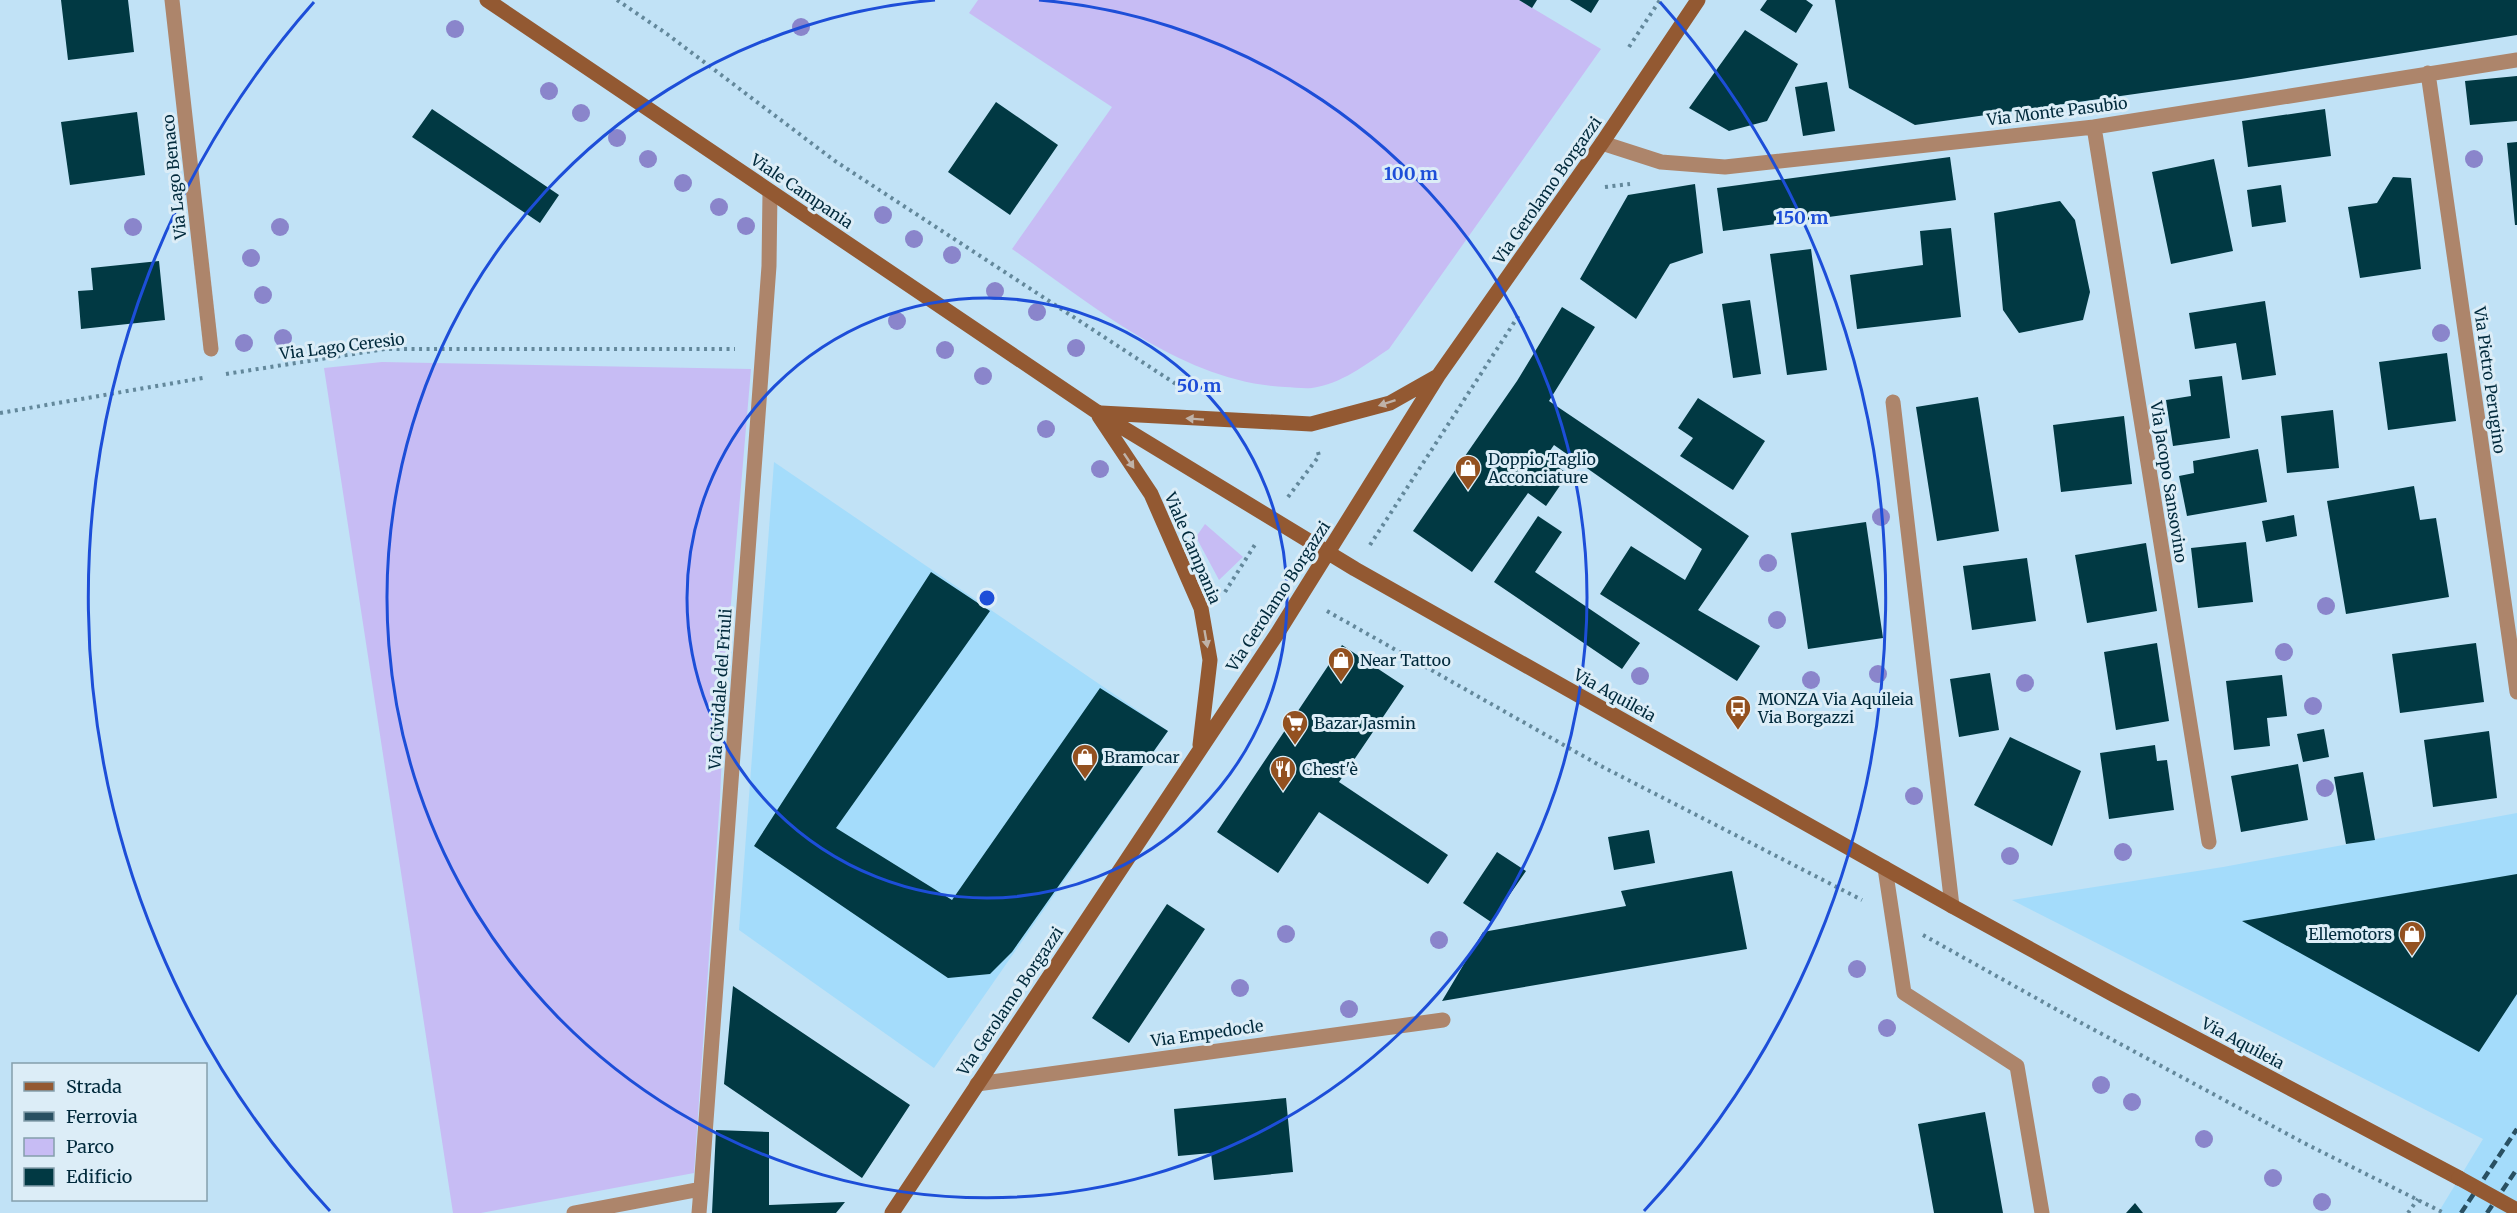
<svg xmlns="http://www.w3.org/2000/svg" width="2517" height="1213" font-family="Merriweather,serif">
  <rect width="100%" height="100%" fill="#c1e2f6"/>
  <path fill="#a4dcfb" d="M774 462 1168 731 934 1068 739 930Z
    M2517 813V1213H2438L2483 1139 2012 900 2223 867Z"/>
  <path fill="#c7bcf4" d="M978 0H1519L1601 49 1389 349C1365 365 1341 384 1312 388 1304 389 1293 387 1285 387 1182 382 1093 305 1012 249L1112 107 969 13Z
    M382 362 751 369 726 662 720 798 694 1173 481 1213H453L324 368Z
    M1205 524 1243 557 1219 580 1196 537Z"/>
  <path fill="#013943" d="M61 0H128L134 52 68 60Z
    M1519 0H1537L1532 8Z
    M1570 0H1599L1591 13Z
    M1767 0H1806L1813 5 1796 33 1760 10Z
    M1835 0H2517V35L2241 79 1915 125 1849 88Z
    M1745 30 1798 64 1767 121 1729 131 1689 108Z
    M2517 76V121L2470 125 2465 81Z
    M1827 82 1835 131 1803 136 1795 87Z
    M996 102 1058 145 1010 215 948 172Z
    M432 109 559 195 540 223 412 137Z
    M2325 109 2331 156 2248 167 2242 121Z
    M137 112 145 175 70 185 61 122Z
    M2517 142V225H2515L2507 143Z
    M1950 157 1956 200 1723 231 1717 188Z
    M2214 159 2233 251 2171 264 2152 172Z
    M2393 177 2411 178 2421 269 2360 278 2348 207 2377 203Z
    M1695 184 1703 253 1670 264 1636 319 1580 279 1628 195Z
    M2281 185 2286 222 2252 227 2247 190Z
    M2060 201 2075 220 2090 292 2083 320 2019 333 2003 310 1994 213Z
    M1951 228 1961 317 1857 329 1850 275 1923 265 1920 231Z
    M1811 249 1827 370 1787 375 1770 254Z
    M159 261 165 320 81 329 78 291 93 290 91 268Z
    M1750 300 1761 374 1733 378 1722 304Z
    M2265 301 2276 375 2242 380 2236 343 2195 349 2189 313Z
    M1562 307 1595 327 1549 401 1749 536 1698 610 1760 646 1737 681 1600 594 1631 546 1685 580 1702 549 1554 445 1545 458 1568 474 1546 506 1528 493 1472 572 1413 531 1517 381Z
    M2447 353 2456 421 2388 430 2379 362Z
    M2222 376 2230 438 2173 446 2166 400 2191 396 2189 380Z
    M1978 397 1999 531 1937 541 1916 407Z
    M1698 398 1765 441 1733 490 1680 456 1693 438 1678 428Z
    M2333 410 2339 468 2287 473 2281 416Z
    M2124 416 2132 484 2061 492 2053 425Z
    M2258 449 2267 502 2187 516 2179 476 2194 473 2193 461Z
    M2414 486 2420 520 2436 518 2449 597 2346 614 2327 501Z
    M2294 515 2297 536 2266 542 2262 521Z
    M1538 516 1562 532 1535 572 1640 643 1622 669 1494 582Z
    M1866 522 1883 638 1808 649 1791 533Z
    M2246 542 2253 602 2198 608 2191 548Z
    M2146 543 2157 611 2087 623 2075 555Z
    M2027 558 2036 621 1972 630 1963 566Z
    M931 572 990 611 836 828 952 900 1100 688 1168 731 1012 952 990 974 948 978 754 846Z
    M2157 643 2169 721 2116 730 2104 652Z
    M2476 643 2484 702 2400 713 2392 654Z
    M1342 645 1404 686 1339 782 1448 855 1428 884 1319 812 1278 873 1217 832Z
    M1990 673 1999 730 1959 737 1950 679Z
    M2282 675 2287 716 2267 718 2270 746 2234 750 2226 681Z
    M2324 729 2329 757 2303 762 2297 734Z
    M2489 731 2497 798 2433 807 2424 740Z
    M2010 737 2081 771 2052 846 1974 805Z
    M2155 745 2157 761 2167 760 2174 810 2109 819 2100 753Z
    M2298 764 2308 820 2241 832 2231 776Z
    M2363 772 2375 840 2346 844 2334 777Z
    M1649 830 1655 863 1614 870 1608 837Z
    M1497 852 1526 871 1491 922 1463 903Z
    M1732 871 1747 949 1442 1001 1483 932 1626 906 1621 891Z
    M2517 874V994L2479 1052 2242 921Z
    M1167 904 1205 929 1129 1043 1092 1018Z
    M733 986 910 1105 862 1178 724 1084Z
    M1286 1098 1293 1172 1214 1180 1211 1153 1178 1156 1174 1109Z
    M1985 1112 2003 1213H1934L1918 1124Z
    M716 1130 769 1132V1205L845 1202 836 1213H712Z
    M2135 1203 2143 1213H2126Z"/>
  <g fill="none" stroke-linecap="round" stroke-linejoin="round">
    <path stroke="#63889b" stroke-width="4" stroke-dasharray="3 4.5" stroke-linecap="butt" d="M617 0 667 34 835 161 1182 388
      M1629 47 1660 0
      M1605 187 1630 184
      M226 374 385 349H735
      M0 413 203 378
      M1288 497 1319 456 1318 452
      M1370 545 1519 315
      M1225 592 1256 543
      M1327 611 1599 765 1862 900
      M1923 935 2061 1012 2304 1143 2444 1213
      M2408 1213 2418 1199"/>
    <path stroke="#ad856b" stroke-width="15" d="M172 0 211 349"/>
    <path stroke="#ad856b" stroke-width="15" d="M2428 73 2517 692
      M2094 127 2209 842
      M1602 143 1661 162 1725 167 2094 127 2517 60
      M1893 402 1952 906
      M1885 868 1904 993 2017 1066 2042 1213
      M977 1084 1443 1020
      M574 1213 701 1189 769 266 770 192
      M699 1213 701 1189"/>
    <path stroke="#935932" stroke-width="15" d="M487 0 1097 412 1355 569 1952 906 2114 995 2459 1178
      M1101 413 1311 424 1390 403 1436 377
      M1099 416 1151 494 1201 608 1210 660 1200 745
      M892 1213 1277 634 1438 376 1602 143 1698 0"/>
    <path stroke="#295062" stroke-width="4.5" stroke-dasharray="9 4.5" stroke-linecap="butt" d="M2461 1213 2517 1129
      M2487 1213 2517 1169"/>
    <path stroke="#935932" stroke-width="15" d="M2459 1178 2517 1210"/>
  </g>
  <g fill="#8a85cb">
    <circle cx="801" cy="27" r="9"/>
    <circle cx="455" cy="29" r="9"/>
    <circle cx="549" cy="91" r="9"/>
    <circle cx="581" cy="113" r="9"/>
    <circle cx="617" cy="138" r="9"/>
    <circle cx="648" cy="159" r="9"/>
    <circle cx="2474" cy="159" r="9"/>
    <circle cx="683" cy="183" r="9"/>
    <circle cx="719" cy="207" r="9"/>
    <circle cx="883" cy="215" r="9"/>
    <circle cx="746" cy="226" r="9"/>
    <circle cx="133" cy="227" r="9"/>
    <circle cx="280" cy="227" r="9"/>
    <circle cx="914" cy="239" r="9"/>
    <circle cx="952" cy="255" r="9"/>
    <circle cx="251" cy="258" r="9"/>
    <circle cx="995" cy="291" r="9"/>
    <circle cx="263" cy="295" r="9"/>
    <circle cx="1037" cy="312" r="9"/>
    <circle cx="897" cy="321" r="9"/>
    <circle cx="2441" cy="333" r="9"/>
    <circle cx="283" cy="338" r="9"/>
    <circle cx="244" cy="343" r="9"/>
    <circle cx="1076" cy="348" r="9"/>
    <circle cx="945" cy="350" r="9"/>
    <circle cx="983" cy="376" r="9"/>
    <circle cx="1046" cy="429" r="9"/>
    <circle cx="1100" cy="469" r="9"/>
    <circle cx="1881" cy="517" r="9"/>
    <circle cx="1768" cy="563" r="9"/>
    <circle cx="2326" cy="606" r="9"/>
    <circle cx="1777" cy="620" r="9"/>
    <circle cx="2284" cy="652" r="9"/>
    <circle cx="1878" cy="674" r="9"/>
    <circle cx="1640" cy="676" r="9"/>
    <circle cx="1811" cy="680" r="9"/>
    <circle cx="2025" cy="683" r="9"/>
    <circle cx="2313" cy="706" r="9"/>
    <circle cx="2325" cy="788" r="9"/>
    <circle cx="1914" cy="796" r="9"/>
    <circle cx="2123" cy="852" r="9"/>
    <circle cx="2010" cy="856" r="9"/>
    <circle cx="1286" cy="934" r="9"/>
    <circle cx="1439" cy="940" r="9"/>
    <circle cx="1857" cy="969" r="9"/>
    <circle cx="1240" cy="988" r="9"/>
    <circle cx="1349" cy="1009" r="9"/>
    <circle cx="1887" cy="1028" r="9"/>
    <circle cx="2101" cy="1085" r="9"/>
    <circle cx="2132" cy="1102" r="9"/>
    <circle cx="2204" cy="1139" r="9"/>
    <circle cx="2273" cy="1178" r="9"/>
    <circle cx="2322" cy="1202" r="9"/>
  </g>
  <defs><path id="oneway-solid" d="M-6-.8H1V-3.2L6.5 0L1 3.2V.8H-6Z" transform="scale(1.5)"/></defs>
  <g fill="#bfb2a8">
    <use href="#oneway-solid" transform="translate(1387 403) rotate(162)"/>
    <use href="#oneway-solid" transform="translate(1195 419) rotate(-176)"/>
    <use href="#oneway-solid" transform="translate(1129 461) rotate(56)"/>
    <use href="#oneway-solid" transform="translate(1206 639) rotate(80)"/>
  </g>
  <g fill="none" stroke="#1d4ed8" stroke-width="3">
    <circle cx="987" cy="598" r="300"/>
    <path d="M1039 0A600 600 0 1 1 935 0"/>
    <path d="M330 1211A899 899 0 0 1 314 2M1660 2A899 899 0 0 1 1644 1211"/>
  </g>
  <defs>
    <g id="shop-pin" transform="scale(1.35)"><path d="M0 17L-7.5 6A9.5 9.5 0 1 1 7.5 6Z" fill="#935120" stroke="#dcedf7"/><path d="M-5-2.5h2.3a2.7 3.5 0 0 1 5.4 0H5L5.5 6h-11ZM-1.5-2.5h3a1.5 2.3 0 0 0-3 0Z" fill="#fff"/></g>
    <g id="bus-pin" transform="scale(1.35)"><path d="M0 17L-7.5 6A9.5 9.5 0 1 1 7.5 6Z" fill="#935120" stroke="#dcedf7"/><path d="M-5-6H5V4H4V6H2V4H-2V6H-4V4H-5ZM-3.5-4V0h7V-4ZM-3.5 1.2v1.5H-2V1.2ZM2 1.2v1.5H3.5V1.2Z" fill="#fff"/></g>
    <g id="supermarket-pin" transform="scale(1.35)"><path d="M0 17L-7.5 6A9.5 9.5 0 1 1 7.5 6Z" fill="#935120" stroke="#dcedf7"/><path d="M-6-5.5h2.5l.6 2H6L4.5 2H-2.5L-4.4-4H-6ZM-1.5 3.2a1.3 1.3 0 1 0 .1 0ZM3 3.2a1.3 1.3 0 1 0 .1 0Z" fill="#fff"/></g>
    <g id="restaurant-pin" transform="scale(1.35)"><path d="M0 17L-7.5 6A9.5 9.5 0 1 1 7.5 6Z" fill="#935120" stroke="#dcedf7"/><path d="M-5-6h1v4h1v-4h1v4h1v-4h1v5L-1.5 .5V6h-2V.5L-5-1ZM5-6V6H3V1.5H1.5Q1.5-4 5-6Z" fill="#fff"/></g>
  </defs>
  <g fill-rule="evenodd">
    <use href="#shop-pin" x="1468" y="468"/>
    <use href="#shop-pin" x="1341" y="660"/>
    <use href="#bus-pin" x="1738" y="708"/>
    <use href="#supermarket-pin" x="1295" y="723"/>
    <use href="#shop-pin" x="1085" y="757"/>
    <use href="#restaurant-pin" x="1283" y="769"/>
    <use href="#shop-pin" x="2412" y="934"/>
  </g>
  <g text-anchor="middle" dominant-baseline="central" stroke-width="6" stroke-linejoin="round" paint-order="stroke">
    <g font-size="16" fill="#012a3c" stroke="#dcedf7">
      <text transform="translate(2057 111) rotate(-7)">Via Monte Pasubio</text>
      <text transform="translate(174 177) rotate(-96)">Via Lago Benaco</text>
      <text transform="translate(1547 190) rotate(-55)">Via Gerolamo Borgazzi</text>
      <text transform="translate(802 191) rotate(34)">Viale Campania</text>
      <text transform="translate(342 346) rotate(-7)">Via Lago Ceresio</text>
      <text transform="translate(2490 380) rotate(82)">Via Pietro Perugino</text>
      <text transform="translate(2169 482) rotate(81)">Via Jacopo Sansovino</text>
      <text transform="translate(1193 548) rotate(67)">Viale Campania</text>
      <text transform="translate(1278 596) rotate(-57)">Via Gerolamo Borgazzi</text>
      <text transform="translate(720 689) rotate(-86)">Via Cividale del Friuli</text>
      <text transform="translate(1615 695) rotate(29)">Via Aquileia</text>
      <text transform="translate(1010 1001) rotate(-56)">Via Gerolamo Borgazzi</text>
      <text transform="translate(1207 1033) rotate(-8)">Via Empedocle</text>
      <text transform="translate(2243 1043) rotate(28)">Via Aquileia</text>
    </g>
    <g font-size="16" fill="#012a3c" stroke="#dcedf7" text-anchor="start">
      <text x="1488" y="459">Doppio Taglio<tspan x="1488" dy="18">Acconciature</tspan></text>
      <text x="1360" y="660">Near Tattoo</text>
      <text x="1758" y="699">MONZA Via Aquileia<tspan x="1758" dy="18">Via Borgazzi</tspan></text>
      <text x="1314" y="723">Bazar Jasmin</text>
      <text x="1104" y="757">Bramocar</text>
      <text x="1302" y="769">Chest'è</text>
      <text x="2392" y="934" text-anchor="end">Ellemotors</text>
    </g>
  </g>
  <circle cx="987" cy="598" r="9" fill="#1d4ed8" stroke="#dcedf7" stroke-width="3"/>
  <g font-size="18" text-anchor="middle" font-weight="bold" fill="#1d4ed8" stroke="#dcedf7" stroke-width="6" stroke-linejoin="round" paint-order="stroke">
    <text x="1411" y="180">100 m</text>
    <text x="1802" y="224">150 m</text>
    <text x="1199" y="392">50 m</text>
  </g>
  <rect x="12" y="1063" width="195" height="138" fill="#dcedf7" stroke="#849fac" stroke-width="1.5"/>
  <rect x="24" y="1082" width="30" height="9" fill="#935932" stroke="#849fac" stroke-width="1.5"/>
  <text x="66" y="1093" font-size="18" fill="#012a3c">Strada</text>
  <rect x="24" y="1112" width="30" height="9" fill="#295062" stroke="#849fac" stroke-width="1.5"/>
  <text x="66" y="1123" font-size="18" fill="#012a3c">Ferrovia</text>
  <rect x="24" y="1138" width="30" height="18" fill="#c7bcf4" stroke="#849fac" stroke-width="1.5"/>
  <text x="66" y="1153" font-size="18" fill="#012a3c">Parco</text>
  <rect x="24" y="1168" width="30" height="18" fill="#013943" stroke="#849fac" stroke-width="1.5"/>
  <text x="66" y="1183" font-size="18" fill="#012a3c">Edificio</text>
</svg>
